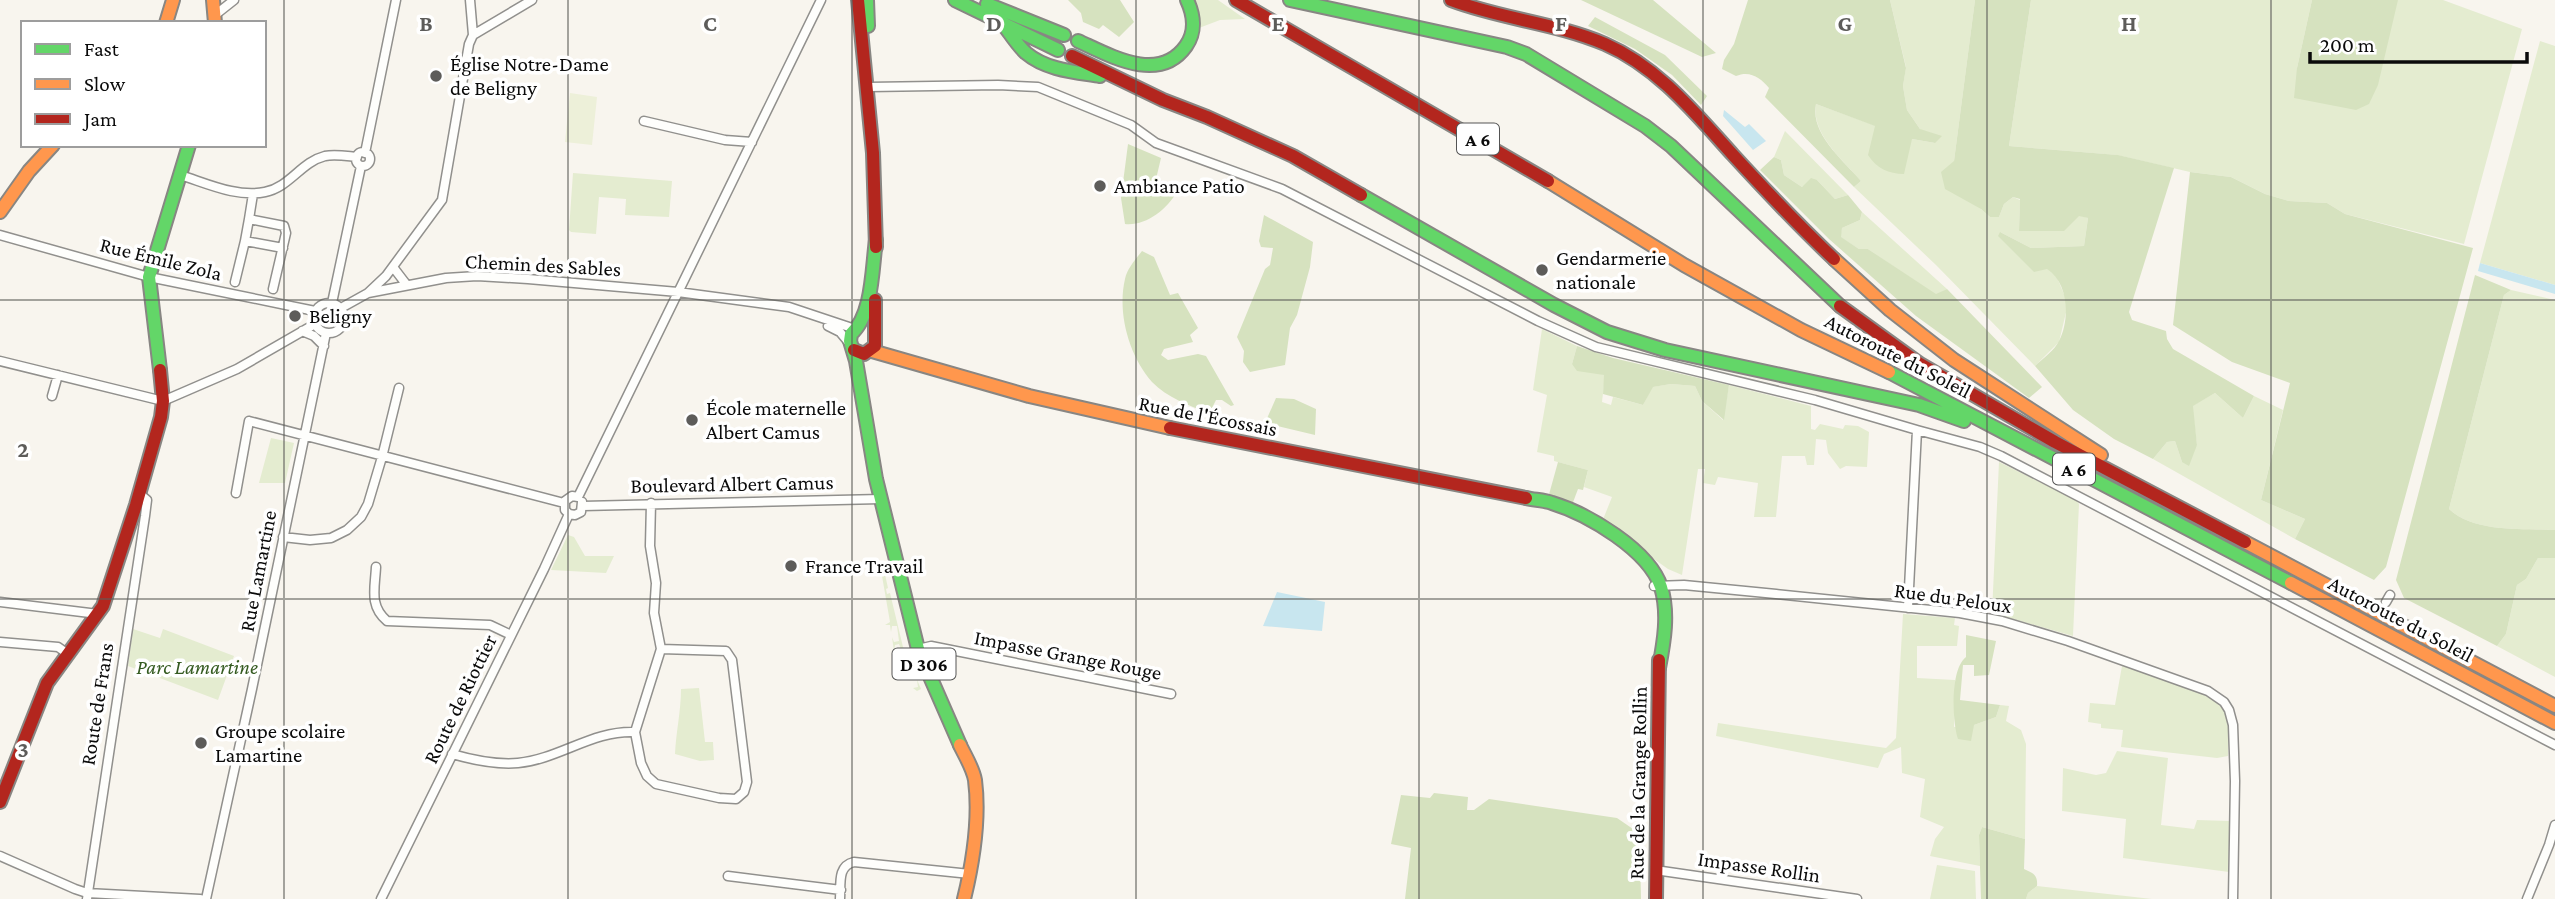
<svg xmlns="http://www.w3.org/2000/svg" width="2555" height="899" font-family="'Crimson Pro',serif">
  <rect width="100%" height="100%" fill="#f8f5ee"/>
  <path fill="#e4ecd0" d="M1195 0H1218L1245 19 1220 20 1199 28Z
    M1890 0H1975L1954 161 1981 209 1990 217H1999L2004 204 2013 197 2020 200 2019 231 2079 215 2088 218 2084 246 2031 248 2000 232 2056 275 2068 304 2059 342 2035 366 1936 265 1854 187 1861 181C1842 159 1811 134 1816 104L1912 139 1935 143 1920 129 1907 110 1903 86 1906 67Z
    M2031 0H2312L2297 68 2398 0H2443L2522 29 2464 244 2345 214 2327 203 2289 201 2265 194 2231 177 2190 172 2117 155 2009 146Z
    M2540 41 2555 46V285L2480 263Z
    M1785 131 1848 195 1835 199 1817 180 1802 187 1784 175 1781 160 1774 157Z
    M573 173 672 181 669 217 625 215 626 199 599 197 596 234 571 232 569 230Z
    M1862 212 1947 289 1936 295 1868 249H1859L1840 237 1842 228 1860 220Z
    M2511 290 2555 300V530C2521 528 2475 533 2449 509L2504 295Z
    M1542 329 1577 346 1572 364 1605 375 1602 402 1611 405 1613 397 1643 405 1652 387 1671 384 1695 386 1702 401 1723 420 1729 385 1811 406V429L1815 430 1820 424 1843 429 1845 425 1858 426 1869 432 1867 467 1846 466 1840 469 1828 453 1826 440 1816 439 1814 465H1807L1805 456H1782L1776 517H1754L1758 483 1718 477 1715 485 1703 483 1705 469H1698L1682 575 1668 569 1602 522 1612 497 1584 487 1588 470 1554 461V456L1537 452 1547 395 1533 390Z
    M2215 393 2243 418 2254 396 2283 410 2261 500 2305 519 2295 539 2153 459 2167 442 2175 441 2182 462 2197 445 2192 406Z
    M271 438 294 443 285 483H259Z
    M1999 462 2076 500 2079 504 2073 636 1992 613Z
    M568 535 574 537 585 556H614L606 573 551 570Z
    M2538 558H2555V677L2497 646 2506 634 2517 585 2526 579Z
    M884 570 888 588 886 589 887 594 890 593 903 647 921 689 917 691 913 688 918 687 917 680H912L908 662 898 663 897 668 895 656 897 661 905 659 899 644 895 645 894 651 892 637 894 642 899 641 897 626H892L891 632 890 625H885L890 622 882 576H878L877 571Z
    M1903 614 1955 618 1954 625 1959 626 1957 646H1917V678L1955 680 1954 727 1974 725 1996 717 2000 705 2009 706 2006 721 2021 730 2026 744 2025 839 1982 827 1979 835 1980 866 1930 856 1935 839 1944 827 1920 817 1925 779 1902 773 1901 747 1884 754 1878 768 1716 736 1718 723 1886 748 1896 738Z
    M133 629 160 638 163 629 234 656 218 700 128 666Z
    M2122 666C2145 672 2217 691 2226 713 2231 726 2228 743 2228 756L2217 758 2121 747 2123 730 2101 728V724L2088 722 2090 703 2115 705Z
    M699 688 705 742H713L714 760 700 761 675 754C676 732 681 711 681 689Z
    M2117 751 2168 758 2161 825 2194 829 2197 820 2230 821 2229 872 2123 858 2126 819 2062 811 2063 768 2096 775 2106 773Z
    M1937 865 1975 871 1976 899H1930Z
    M2037 886 2152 899H2026L2028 893Z"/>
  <path fill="#d6e2bf" d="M1068 0H1120L1134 22 1119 37 1103 25 1099 29 1083 22 1081 13Z
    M1581 0H1653L1716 53 1702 57Z
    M1748 0H1890L1906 68 1903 86 1907 110 1920 129 1942 136 1935 143 1912 139 1904 174C1889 174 1876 168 1868 155L1875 126 1816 104C1810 134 1843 160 1861 181L1854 187 1765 97 1769 88C1761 78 1750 70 1736 76L1722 69 1724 60 1734 44Z
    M1975 0H2031L2009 146 2118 155 2174 168 2129 312 2132 320 2166 331 2167 339 2173 349 2254 396 2243 418 2215 393 2193 406 2197 445 2189 466 2182 462 2175 441 2167 442 2153 459 2114 439 2073 410 2035 366C2042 359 2055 350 2059 341 2070 320 2069 283 2047 269L2034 272 1998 236 2000 232 2031 248 2084 246 2088 218 2079 216 2064 231H2019L2020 199 2013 197 2004 204 1999 217H1990L1981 209 1945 189 1941 172 1954 161Z
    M2312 0H2398L2378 85 2369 104 2356 110 2294 98 2297 68Z
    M1595 17 1665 55 1707 96 1701 105 1672 75 1635 49 1588 26Z
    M1128 144 1161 158 1156 179 1170 187 1180 184 1188 191 1186 194 1177 192C1166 210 1146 226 1125 224L1121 198Z
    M1774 157 1781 160 1784 175 1802 187 1811 178 1817 180 1835 199 1848 195 1862 212 1860 220 1842 228 1841 237 1859 249H1868L1936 294 1947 289 2042 387 2029 398 1916 316 1829 239 1760 170Z
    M2190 172 2231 177 2265 194 2289 201 2327 203 2345 214 2473 248 2386 567 2374 580 2295 539 2305 519 2261 500 2290 383 2232 362 2173 325Z
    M1264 215 1313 242 1310 267 1297 315 1290 328 1285 365 1250 372 1243 362 1244 351 1237 337 1265 269 1270 265 1273 248 1261 247 1259 241Z
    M1142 251 1154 257 1170 295 1178 293 1198 328 1190 335 1193 342 1164 349 1161 355 1168 360 1198 354 1206 356 1234 405 1231 406 1222 400H1216L1209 414C1190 405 1167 398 1152 382 1129 356 1117 313 1125 279 1127 269 1135 260 1142 251Z
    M2475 275 2511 290 2504 295 2449 509C2475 533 2521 528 2555 530V558H2538L2526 579 2517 585 2506 634 2497 646 2404 598 2396 580Z
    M1577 346 1613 358 1729 385 1724 420 1702 401 1695 386 1671 384 1653 387 1643 405 1603 394 1604 375 1577 371 1572 364Z
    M1276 398 1294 399 1316 409 1315 435 1265 423Z
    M1558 462 1588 470 1583 490 1578 489 1572 505 1548 498Z
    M1966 635 1996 641 1989 675 1974 676V665H1963L1960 700 2000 705 1996 717 1974 725 1971 741 1958 739C1952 721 1950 669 1966 657Z
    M1434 793 1468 797 1467 810H1474L1489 799 1617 818 1633 829 1640 854 1641 899H1405L1411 848 1391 844 1401 795 1430 798Z
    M1982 827 2025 839 2024 869C2033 873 2038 875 2037 886L2028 893 2026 899H1981L1979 835Z"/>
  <path fill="#edf0d9" d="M570 93 597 97 592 145 565 142Z"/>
  <path fill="#c8e6ef" d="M1724 110 1745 127 1749 124 1766 141 1753 150 1723 116Z
    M2480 263 2555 285V294L2478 271Z
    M1277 592 1325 602 1322 631 1263 626Z"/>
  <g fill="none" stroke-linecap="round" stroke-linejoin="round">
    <g stroke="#91908d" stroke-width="11">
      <path id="street" d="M215 15 234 0
        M473 35 532 0
        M869 87 998 85 1038 87 1131 125 1156 143 1282 189 1538 321 1596 347 1815 400 1917 430 1908 608
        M644 121 725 140 752 142
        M356 159a7 7 0 1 1 14 0a7 7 0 1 1-14 0Z
        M365 153 396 0
        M180 175C206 183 237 198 265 192 290 187 301 162 325 156 335 154 346 156 357 157
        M253 194 249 219 284 226 286 233 273 289
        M0 235 149 277 315 311
        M245 241 249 219
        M393 267 406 284
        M235 282 245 241 283 248
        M368 293 446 278 477 276 528 279 678 292 789 307 855 329
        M314 318a15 15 0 1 1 30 0a15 15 0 1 1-30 0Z
        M332 303 361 166
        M341 308 368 293 386 276 442 200 469 44 473 35 470 0
        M828 326 840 332 850 344
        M302 331 314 336 324 346
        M0 361 163 401 237 369 315 324
        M52 396 58 375
        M1917 430 1980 447 2001 456 2555 745
        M236 493 249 421 564 503
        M578 497 821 0
        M651 503 650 546 656 583 654 613 661 649 635 732 641 763 647 776 656 784 719 798 736 799 744 792 747 782 732 660 726 651 661 649
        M583 506 881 499
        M569 514 565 510V501L572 496 578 497
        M569 514 575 515 581 512 582 502
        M283 537 310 540 331 538 347 530 361 517 368 504 382 457 399 388
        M376 567C375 588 369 606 387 621L490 625 511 635
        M1654 586 1684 585 1776 594 1960 613 2002 621 2068 641 2208 691 2224 702 2229 710 2233 725 2235 781 2233 899
        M0 602 98 614
        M2386 602 2390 595
        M0 642 58 647 68 654
        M918 649 931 646 1171 694
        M452 754C473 760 496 765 518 763 559 759 593 730 635 732
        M0 856 75 889 87 893 200 899
        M1655 870 1857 899
        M728 876 841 890
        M87 899 145 516 147 500 140 494
        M206 899 252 689 326 333
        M381 899 544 569 569 514
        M840 899C841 884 837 866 854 862L970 874
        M2527 899 2549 845 2555 825"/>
    </g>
    <g stroke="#888683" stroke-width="16">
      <path id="fast" d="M867 0 868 26
        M955 0 1058 50
        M1290 0 1507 47 1526 54 1645 126 1671 146 1840 306
        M987 4 1064 35
        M998 18C1008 29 1015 43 1026 53 1046 70 1075 72 1100 76
        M1078 41C1111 56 1159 84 1186 46 1196 32 1194 15 1187 0
        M1361 195 1554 305 1607 332 1665 350 1919 405 1964 421
        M876 240C872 268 873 315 851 334L850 341 856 361 876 479 918 649 960 745
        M160 370 149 277 189 145
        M1889 372 2291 583
        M1526 498C1534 500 1544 500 1552 503 1588 514 1649 550 1661 587 1669 613 1664 642 1659 668"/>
    </g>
    <g stroke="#888683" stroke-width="16">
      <path id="slow" d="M213 0 215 23
        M166 23 173 0
        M1548 181 1684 265 1801 330 1889 372
        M0 212 29 171 53 145
        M1834 259 1890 310 1954 360 2101 455
        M872 351 1029 396 1170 428
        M2245 542 2555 706
        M2291 583 2555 723
        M960 745C965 756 973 768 975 780 980 819 973 862 964 899"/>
    </g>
    <g stroke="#888683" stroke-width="16">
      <path id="jam" d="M858 0 873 153 876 247
        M1236 0 1548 181
        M1451 0C1501 19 1556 23 1605 44 1658 67 1695 113 1733 155 1766 191 1799 226 1834 259
        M1072 56 1163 100 1207 117 1293 156 1361 195
        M1840 306 1920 364 2055 442 2245 542
        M854 350 864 354 875 346V300
        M1170 428 1526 498
        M0 802 47 683 103 606 136 505 161 417 163 401 160 370
        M1656 899 1659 660"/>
    </g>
    <use href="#street" stroke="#fefefc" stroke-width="8"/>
    <use href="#fast" stroke="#63d668" stroke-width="12"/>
    <use href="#slow" stroke="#ff974d" stroke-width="12"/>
    <use href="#jam" stroke="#b3261e" stroke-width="12"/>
  </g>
  <path fill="none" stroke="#5d5c5a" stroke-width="2" stroke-opacity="0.55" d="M284 0V899M568 0V899M852 0V899M1136 0V899M1419 0V899M1703 0V899M1987 0V899M2271 0V899M0 300H2555M0 599H2555"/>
  <g fill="#5d5c5a" stroke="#fff" stroke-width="2.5">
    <circle cx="436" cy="76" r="7"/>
    <circle cx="1100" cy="186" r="7"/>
    <circle cx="1542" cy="270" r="7"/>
    <circle cx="295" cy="316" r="7"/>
    <circle cx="692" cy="420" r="7"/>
    <circle cx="791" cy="566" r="7"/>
    <circle cx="201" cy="743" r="7"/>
  </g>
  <g text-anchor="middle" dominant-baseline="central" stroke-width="7" stroke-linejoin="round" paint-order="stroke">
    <g fill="#fff" stroke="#545454" stroke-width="2">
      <rect x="1457" y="123.5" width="42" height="31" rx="5"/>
      <rect x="2053" y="453.5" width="42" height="31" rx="5"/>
      <rect x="892.5" y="648.5" width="63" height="31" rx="5"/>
    </g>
    <g font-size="19" font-weight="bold" fill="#0a0a0a">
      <text x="1478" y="139">A 6</text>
      <text x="2074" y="469">A 6</text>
      <text x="924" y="664">D 306</text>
    </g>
    <g font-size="21" fill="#0a0a0a" stroke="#fff" text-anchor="start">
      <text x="450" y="64">Église Notre-Dame<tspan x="450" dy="24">de Beligny</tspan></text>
      <text x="1114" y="186">Ambiance Patio</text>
      <text x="1556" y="258">Gendarmerie<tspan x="1556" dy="24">nationale</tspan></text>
      <text x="309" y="316">Beligny</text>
      <text x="706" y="408">École maternelle<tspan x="706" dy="24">Albert Camus</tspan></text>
      <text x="805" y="566">France Travail</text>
      <text x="215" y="731">Groupe scolaire<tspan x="215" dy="24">Lamartine</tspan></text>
    </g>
    <g font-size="21" fill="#0a0a0a" stroke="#fff">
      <text transform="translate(161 259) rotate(14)">Rue Émile Zola</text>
      <text transform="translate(543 265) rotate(3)">Chemin des Sables</text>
      <text transform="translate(1898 356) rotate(27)">Autoroute du Soleil</text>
      <text transform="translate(1208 416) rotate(11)">Rue de l'Écossais</text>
      <text transform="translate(732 484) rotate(-1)">Boulevard Albert Camus</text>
      <text transform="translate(258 571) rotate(-79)">Rue Lamartine</text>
      <text transform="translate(1953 598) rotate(8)">Rue du Peloux</text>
      <text transform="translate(2401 619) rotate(28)">Autoroute du Soleil</text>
      <text transform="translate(1068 655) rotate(11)">Impasse Grange Rouge</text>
      <text transform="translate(460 699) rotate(-64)">Route de Riottier</text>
      <text transform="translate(97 704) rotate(-81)">Route de Frans</text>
      <text transform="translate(1638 783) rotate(-89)">Rue de la Grange Rollin</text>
      <text transform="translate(1759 867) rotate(8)">Impasse Rollin</text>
    </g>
    <g font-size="21" font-style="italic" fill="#355b21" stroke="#fff">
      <text x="197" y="667">Parc Lamartine</text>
    </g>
  </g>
  <g font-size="23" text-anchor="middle" font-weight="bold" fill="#5d5c5a" stroke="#fff" stroke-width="7" stroke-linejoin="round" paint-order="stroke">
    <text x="426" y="31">B</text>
    <text x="710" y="31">C</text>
    <text x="994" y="31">D</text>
    <text x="1278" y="31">E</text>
    <text x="1561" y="31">F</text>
    <text x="1845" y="31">G</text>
    <text x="2129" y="31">H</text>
    <text x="23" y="457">2</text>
    <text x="23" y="757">3</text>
  </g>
  <rect x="21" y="21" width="245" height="126" fill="#ffffff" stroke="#9d9d9d" stroke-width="2"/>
  <rect x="35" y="44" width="35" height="10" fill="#63d668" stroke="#9d9d9d" stroke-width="2"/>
  <text x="84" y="56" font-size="21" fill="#0a0a0a">Fast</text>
  <rect x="35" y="79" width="35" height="10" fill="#ff974d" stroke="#9d9d9d" stroke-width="2"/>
  <text x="84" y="91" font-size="21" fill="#0a0a0a">Slow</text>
  <rect x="35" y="114" width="35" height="10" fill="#b3261e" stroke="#9d9d9d" stroke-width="2"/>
  <text x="84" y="126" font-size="21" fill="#0a0a0a">Jam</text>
  <path d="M2310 52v10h217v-10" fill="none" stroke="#0a0a0a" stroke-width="3.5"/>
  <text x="2320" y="52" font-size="21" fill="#0a0a0a" stroke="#ffffff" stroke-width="5" paint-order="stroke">200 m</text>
</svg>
